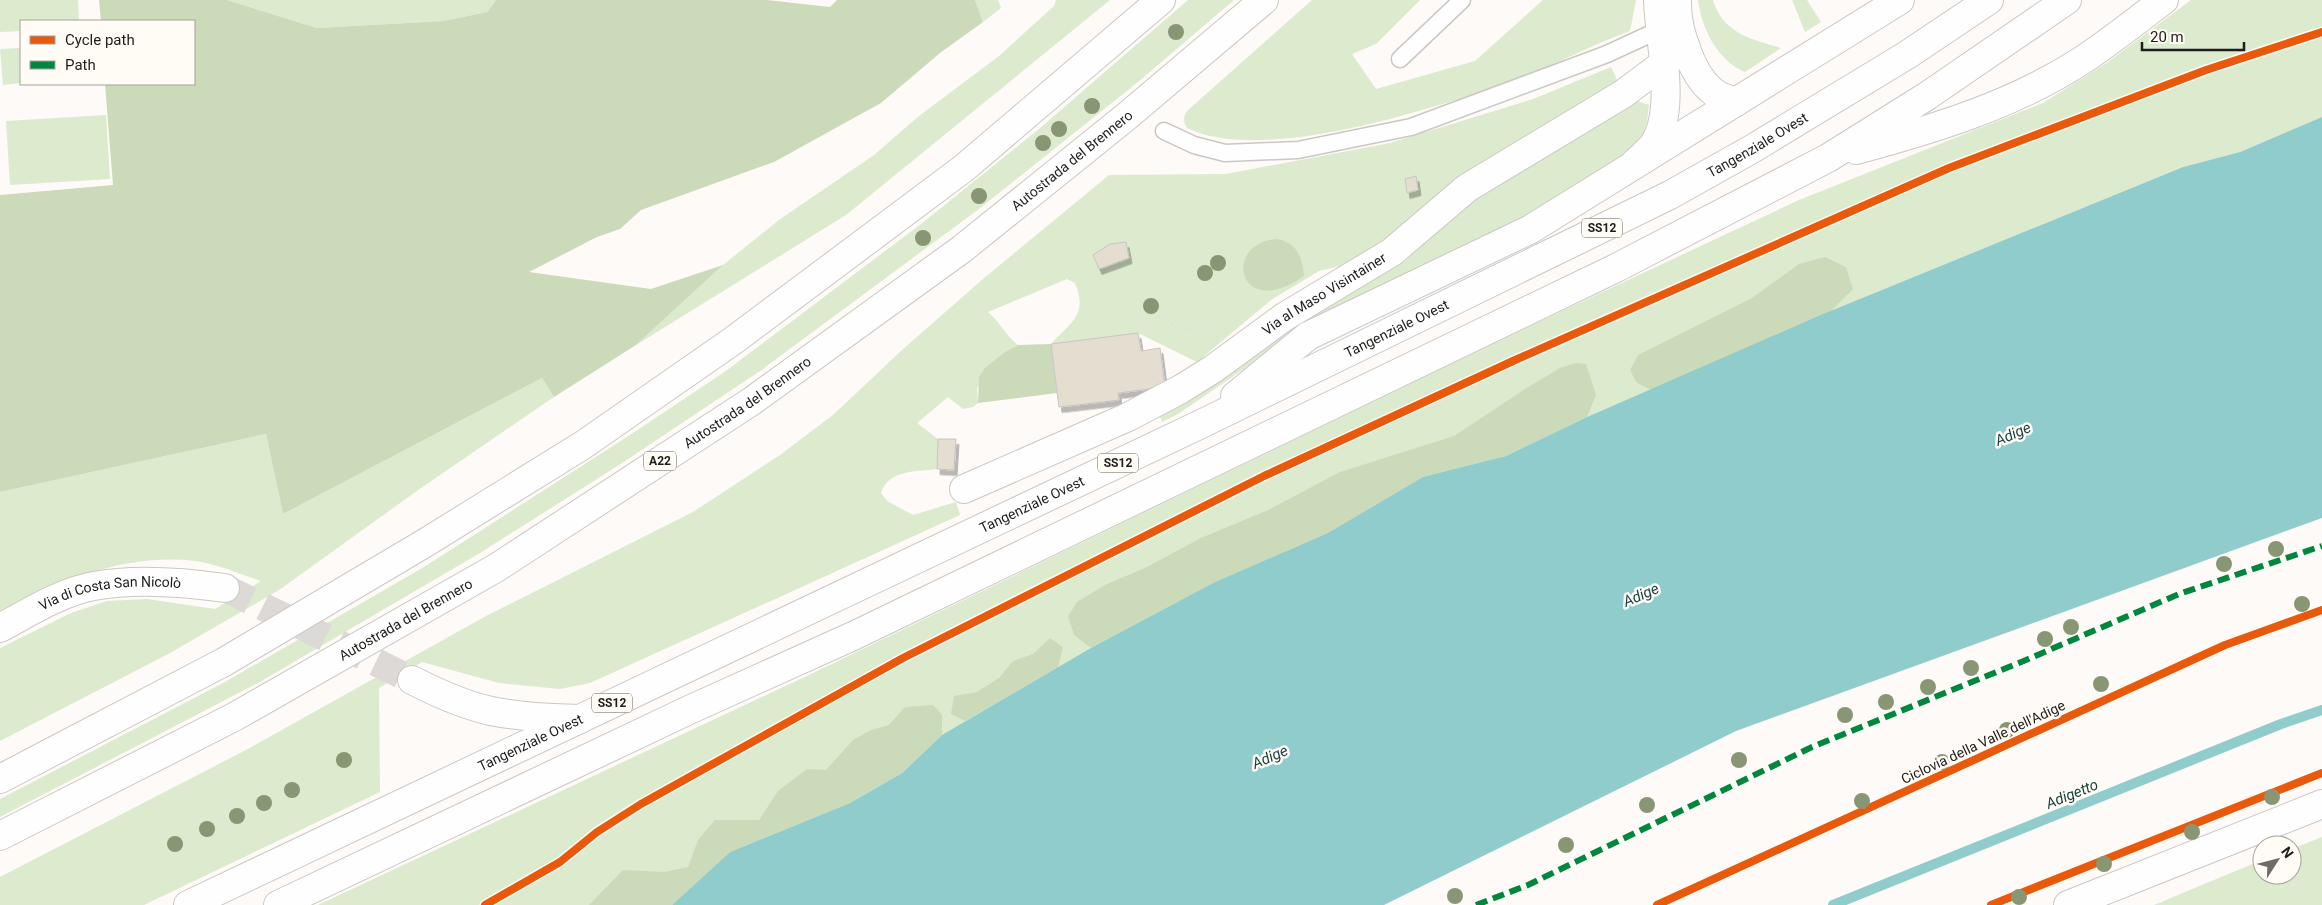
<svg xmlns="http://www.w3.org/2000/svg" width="2322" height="905" font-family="Roboto,sans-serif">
  <defs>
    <filter id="shadow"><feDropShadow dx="3" dy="5.5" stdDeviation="0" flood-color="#0004"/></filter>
  </defs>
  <rect width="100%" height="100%" fill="#fdfaf7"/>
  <path fill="#dceace" d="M0 0H78L79 21H21V31L0 32Z
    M227 0H496L487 12 443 21 317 28Z
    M975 0H998L1001 8 983 22Z
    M1056 0H1110L846 215 636 345 723 265 779 220 874 155 919 116 999 56 1054 6Z
    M1188 0H1234L1138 82 979 209 760 371 619 465 480 553 258 683 0 817V799L225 682 424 567 630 435 723 373 921 224 1039 129Z
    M1312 0H1420L1376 44 1352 54 1376 89 1475 61 1543 0H1636L1630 31C1592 45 1556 64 1519 79 1501 86 1483 91 1465 97 1396 119 1254 161 1187 128 1183 122 1183 117 1187 111Z
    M1698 0H1713C1723 33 1750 39 1781 48L1745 72C1717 60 1702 29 1698 0Z
    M1792 0H1807L1821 22 1805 32Z
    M2191 0H2322V117L2240 152 2183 167 1823 314 1587 417 1110 639 942 735 850 803 730 852 672 905H318L811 674 1504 338 1799 200 2043 103 2108 62Z
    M21 48V83L3 85 0 49Z
    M1611 67 1618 82 1393 236 1344 265 1319 271 1271 300 1197 362 1138 333 1051 344C1069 323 1089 316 1075 283L1067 279 988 312C1000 322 1006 336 1018 345L1005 352 977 388 978 403 973 407 963 409 948 397 917 423 938 439 937 469C916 472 889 469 881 493L887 501 913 515 956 502 960 515 590 683 560 689 499 683 422 662 379 688 380 792 144 905H0V877L244 751 486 616 693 512 780 455 833 415 901 351 983 279 1109 175 1226 174 1390 143 1533 99Z
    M1637 101 1649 105 1647 122 1642 139 1630 151 1589 180 1543 208 1276 347 1178 414 1162 422 1158 411 1306 317 1405 261 1476 197Z
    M106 115 110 179 10 185 6 121Z
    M542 378 554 397 421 488 279 590 170 653 0 741V648L71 613 107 601 147 599 215 609 261 581C240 574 217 564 195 561 126 553 60 581 0 611V492L266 434 283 514Z
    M2322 837V905H2154L2262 860V875H2292V849Z"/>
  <path fill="#cbdbba" d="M99 0H227L317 28 443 21 487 12 496 0H767L830 7 837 0H975L983 22 940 53 881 103 774 162 641 210 620 229 597 237 529 272 651 289 723 265 636 345 554 397 542 378 283 514 266 434 0 492V195L113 185 105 84H194V21H101Z
    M1277 239C1298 243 1302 257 1304 276 1237 323 1222 242 1277 239Z
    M1825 257 1846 267 1853 289 1831 311 1651 390 1636 382 1630 370 1638 355 1752 298 1799 264Z
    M1051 344 1057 393 978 403 979 377 985 368 1005 352 1018 345Z
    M1576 363 1586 364 1596 395 1587 417 1506 456 1423 477 1328 533 1215 582 1091 648 1074 635 1068 616 1077 602 1107 584 1145 568 1201 538 1268 510 1340 472 1454 436 1525 389 1560 368Z
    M1050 638 1063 647 1058 667 965 721 951 714 954 696 977 692 999 678 1013 661 1033 654Z
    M933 705 942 715V735L902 773 850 803 730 852 672 905H589L623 870 664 872 688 867 698 840 715 820H759L778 791 807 769 826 770 853 740 871 730 889 725 905 707Z"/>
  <path fill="#90cccb" d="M2322 117V518L1736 731 1384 905H672L730 852 850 803 902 773 942 735 1091 648 1215 582 1328 533 1423 477 1506 456 1587 417 1823 314 2183 167 2240 152Z"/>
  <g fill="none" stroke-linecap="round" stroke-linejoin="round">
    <path stroke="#90cccb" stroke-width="10" d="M1833 905 2281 724 2322 710"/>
  </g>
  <path fill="#e6ddd1" stroke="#c7c5c2" filter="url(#shadow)" d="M1416 176 1418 190 1407 193 1405 179Z
    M1126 242 1129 258 1099 269 1093 255 1110 244Z
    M1138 333 1141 351 1160 348 1165 387 1118 393 1119 400 1059 407 1051 344Z
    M938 439H956L954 470 937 469Z"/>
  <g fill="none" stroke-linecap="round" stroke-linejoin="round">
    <path stroke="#dcd9d6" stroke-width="28" stroke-dasharray="28 14" stroke-linecap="butt" d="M225 588 412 680"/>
    <g stroke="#cac8c5" stroke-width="19">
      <path id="service" d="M1400 59 1462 0
        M1164 131 1194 145 1225 153 1298 150 1411 127 1607 54 1659 30"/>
    </g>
    <g stroke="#cac8c5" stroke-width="30">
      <g id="minor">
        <path d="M1677 0C1676 28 1692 80 1718 95 1723 98 1730 100 1736 102"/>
        <path d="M1635 163C1641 157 1649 151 1654 144 1677 109 1659 40 1658 0"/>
        <path id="s1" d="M964 489 1128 417 1181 389 1213 369 1284 317 1392 252 1467 188 1623 94 1686 47"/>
        <path id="s2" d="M0 628C30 612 61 592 94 586 136 578 183 582 225 588"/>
        <path d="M412 680C437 693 464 705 491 711 520 717 550 718 580 719"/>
      </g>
    </g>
    <g stroke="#cac8c5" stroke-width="30">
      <path id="tertiary" d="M2068 905 2322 804"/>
    </g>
    <g stroke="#cac8c5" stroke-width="30">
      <g id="trunk">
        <path d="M1856 150C1934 129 2013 105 2081 61 2110 42 2137 20 2164 0"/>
        <path d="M1235 396 1308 336 1531 229 1900 0"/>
        <path id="s3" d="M188 905 1199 425 1670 195 1752 149 1907 55 1989 0"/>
        <path d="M278 905 689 710 853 636 1616 268 1828 158 1927 96 2067 0"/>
      </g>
    </g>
    <g stroke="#cac8c5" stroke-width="30">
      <g id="motorway">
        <path d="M0 779 224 662 425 543 583 445 734 340 964 168 1161 0"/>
        <path id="s4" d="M0 836 234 717 496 568 752 401 962 249 1127 116 1264 0"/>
      </g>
    </g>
    <path stroke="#dfdedd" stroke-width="3" stroke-dasharray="1 4" stroke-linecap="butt" d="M1157 310C1177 338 1184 325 1213 328"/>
    <use href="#service" stroke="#fffefe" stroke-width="16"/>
    <use href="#minor" stroke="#fffefe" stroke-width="28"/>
    <use href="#tertiary" stroke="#fffefe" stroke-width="28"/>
    <use href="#trunk" stroke="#fffefe" stroke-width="28"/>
    <use href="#motorway" stroke="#fffefe" stroke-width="28"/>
    <path stroke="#00873e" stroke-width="6" stroke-dasharray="12 6" stroke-linecap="butt" d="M1476 905 1528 885 1812 747 2026 660 2179 594 2322 546"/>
    <g stroke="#fffbf5" stroke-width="11">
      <path id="cycleway" d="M485 905 560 862 597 832 641 804 903 658 1264 476 1513 361 1949 168 2206 70 2322 32
        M1657 905 2225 645 2322 610
        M1991 905 2322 773"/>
    </g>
    <use href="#cycleway" stroke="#e8590c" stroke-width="8"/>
  </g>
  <g fill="#899674">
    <circle cx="1176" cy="32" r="8"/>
    <circle cx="1092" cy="106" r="8"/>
    <circle cx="1059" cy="129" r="8"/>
    <circle cx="1043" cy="143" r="8"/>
    <circle cx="979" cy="196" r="8"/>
    <circle cx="923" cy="238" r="8"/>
    <circle cx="1218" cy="263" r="8"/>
    <circle cx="1205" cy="273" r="8"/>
    <circle cx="1151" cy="306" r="8"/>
    <circle cx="2276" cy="549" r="8"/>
    <circle cx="2224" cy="564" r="8"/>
    <circle cx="2302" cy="604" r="8"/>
    <circle cx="2071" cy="627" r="8"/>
    <circle cx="2045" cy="639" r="8"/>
    <circle cx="1971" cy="668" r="8"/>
    <circle cx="2101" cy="684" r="8"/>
    <circle cx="1928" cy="687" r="8"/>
    <circle cx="1886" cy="702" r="8"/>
    <circle cx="1845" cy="715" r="8"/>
    <circle cx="2007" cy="730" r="8"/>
    <circle cx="344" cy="760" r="8"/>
    <circle cx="1739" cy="760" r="8"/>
    <circle cx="1942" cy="762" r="8"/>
    <circle cx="292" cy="790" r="8"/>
    <circle cx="2272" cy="797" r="8"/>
    <circle cx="1862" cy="801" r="8"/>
    <circle cx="264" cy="803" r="8"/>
    <circle cx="1647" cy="805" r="8"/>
    <circle cx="237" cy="816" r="8"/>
    <circle cx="207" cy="829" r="8"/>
    <circle cx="2192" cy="832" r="8"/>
    <circle cx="175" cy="844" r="8"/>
    <circle cx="1566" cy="845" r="8"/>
    <circle cx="2104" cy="864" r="8"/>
    <circle cx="1455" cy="896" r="8"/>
    <circle cx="2019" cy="897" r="8"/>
  </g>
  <g text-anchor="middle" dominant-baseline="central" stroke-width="5" stroke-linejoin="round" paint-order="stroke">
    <g fill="#fffbf5" stroke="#62605b" stroke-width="1">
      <rect x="1582" y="218.5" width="40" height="19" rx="4"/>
      <rect x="644" y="451.5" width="32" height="19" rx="4"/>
      <rect x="1098" y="453.5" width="40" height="19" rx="4"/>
      <rect x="592" y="693.5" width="40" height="19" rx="4"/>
    </g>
    <g font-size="12" font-weight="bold" fill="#1f1d19">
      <text x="1602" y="228">SS12</text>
      <text x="660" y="461">A22</text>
      <text x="1118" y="463">SS12</text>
      <text x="612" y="703">SS12</text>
    </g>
    <g font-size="14" fill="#1f1d19" stroke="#fffbf5">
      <text stroke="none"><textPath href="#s3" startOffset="1744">Tangenziale Ovest</textPath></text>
      <text stroke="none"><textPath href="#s4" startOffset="1270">Autostrada del Brennero</textPath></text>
      <text stroke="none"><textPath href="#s1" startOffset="411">Via al Maso Visintainer</textPath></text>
      <text stroke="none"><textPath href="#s3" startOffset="1339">Tangenziale Ovest</textPath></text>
      <text stroke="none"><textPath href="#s4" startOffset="865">Autostrada del Brennero</textPath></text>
      <text stroke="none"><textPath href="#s3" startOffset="934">Tangenziale Ovest</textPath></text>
      <text stroke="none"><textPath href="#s2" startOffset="118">Via di Costa San Nicolò</textPath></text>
      <text stroke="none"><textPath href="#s4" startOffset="460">Autostrada del Brennero</textPath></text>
      <text stroke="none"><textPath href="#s3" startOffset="379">Tangenziale Ovest</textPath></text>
      <text transform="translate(1983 742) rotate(-25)">Ciclovia della Valle dell'Adige</text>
    </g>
    <g font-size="15" font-style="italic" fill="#1a4242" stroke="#fffbf5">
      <text transform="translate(2013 434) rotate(-24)">Adige</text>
      <text transform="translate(1641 595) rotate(-24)">Adige</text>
      <text transform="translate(1270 757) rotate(-24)">Adige</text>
      <text transform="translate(2072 794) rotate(-22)">Adigetto</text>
    </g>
  </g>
  <rect x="20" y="20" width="175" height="65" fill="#fffbf5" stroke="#a5a29d"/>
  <rect x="30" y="36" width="25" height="8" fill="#e8590c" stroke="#a5a29d"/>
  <text x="65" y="45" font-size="15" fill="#1f1d19">Cycle path</text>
  <rect x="30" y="61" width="25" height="8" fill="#00873e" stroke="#a5a29d"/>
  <text x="65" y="70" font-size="15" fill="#1f1d19">Path</text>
  <g transform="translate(2277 860) rotate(54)"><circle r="24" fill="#fffbf5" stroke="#a5a29d"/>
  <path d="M0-4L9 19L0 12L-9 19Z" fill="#6d6a67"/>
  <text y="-8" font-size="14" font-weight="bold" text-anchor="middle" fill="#1f1d19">N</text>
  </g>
  <path d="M2142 42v8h102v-8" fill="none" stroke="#1f1d19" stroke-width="2.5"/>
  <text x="2150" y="42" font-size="15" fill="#1f1d19" stroke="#fffbf5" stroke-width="4" paint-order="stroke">20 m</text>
</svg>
